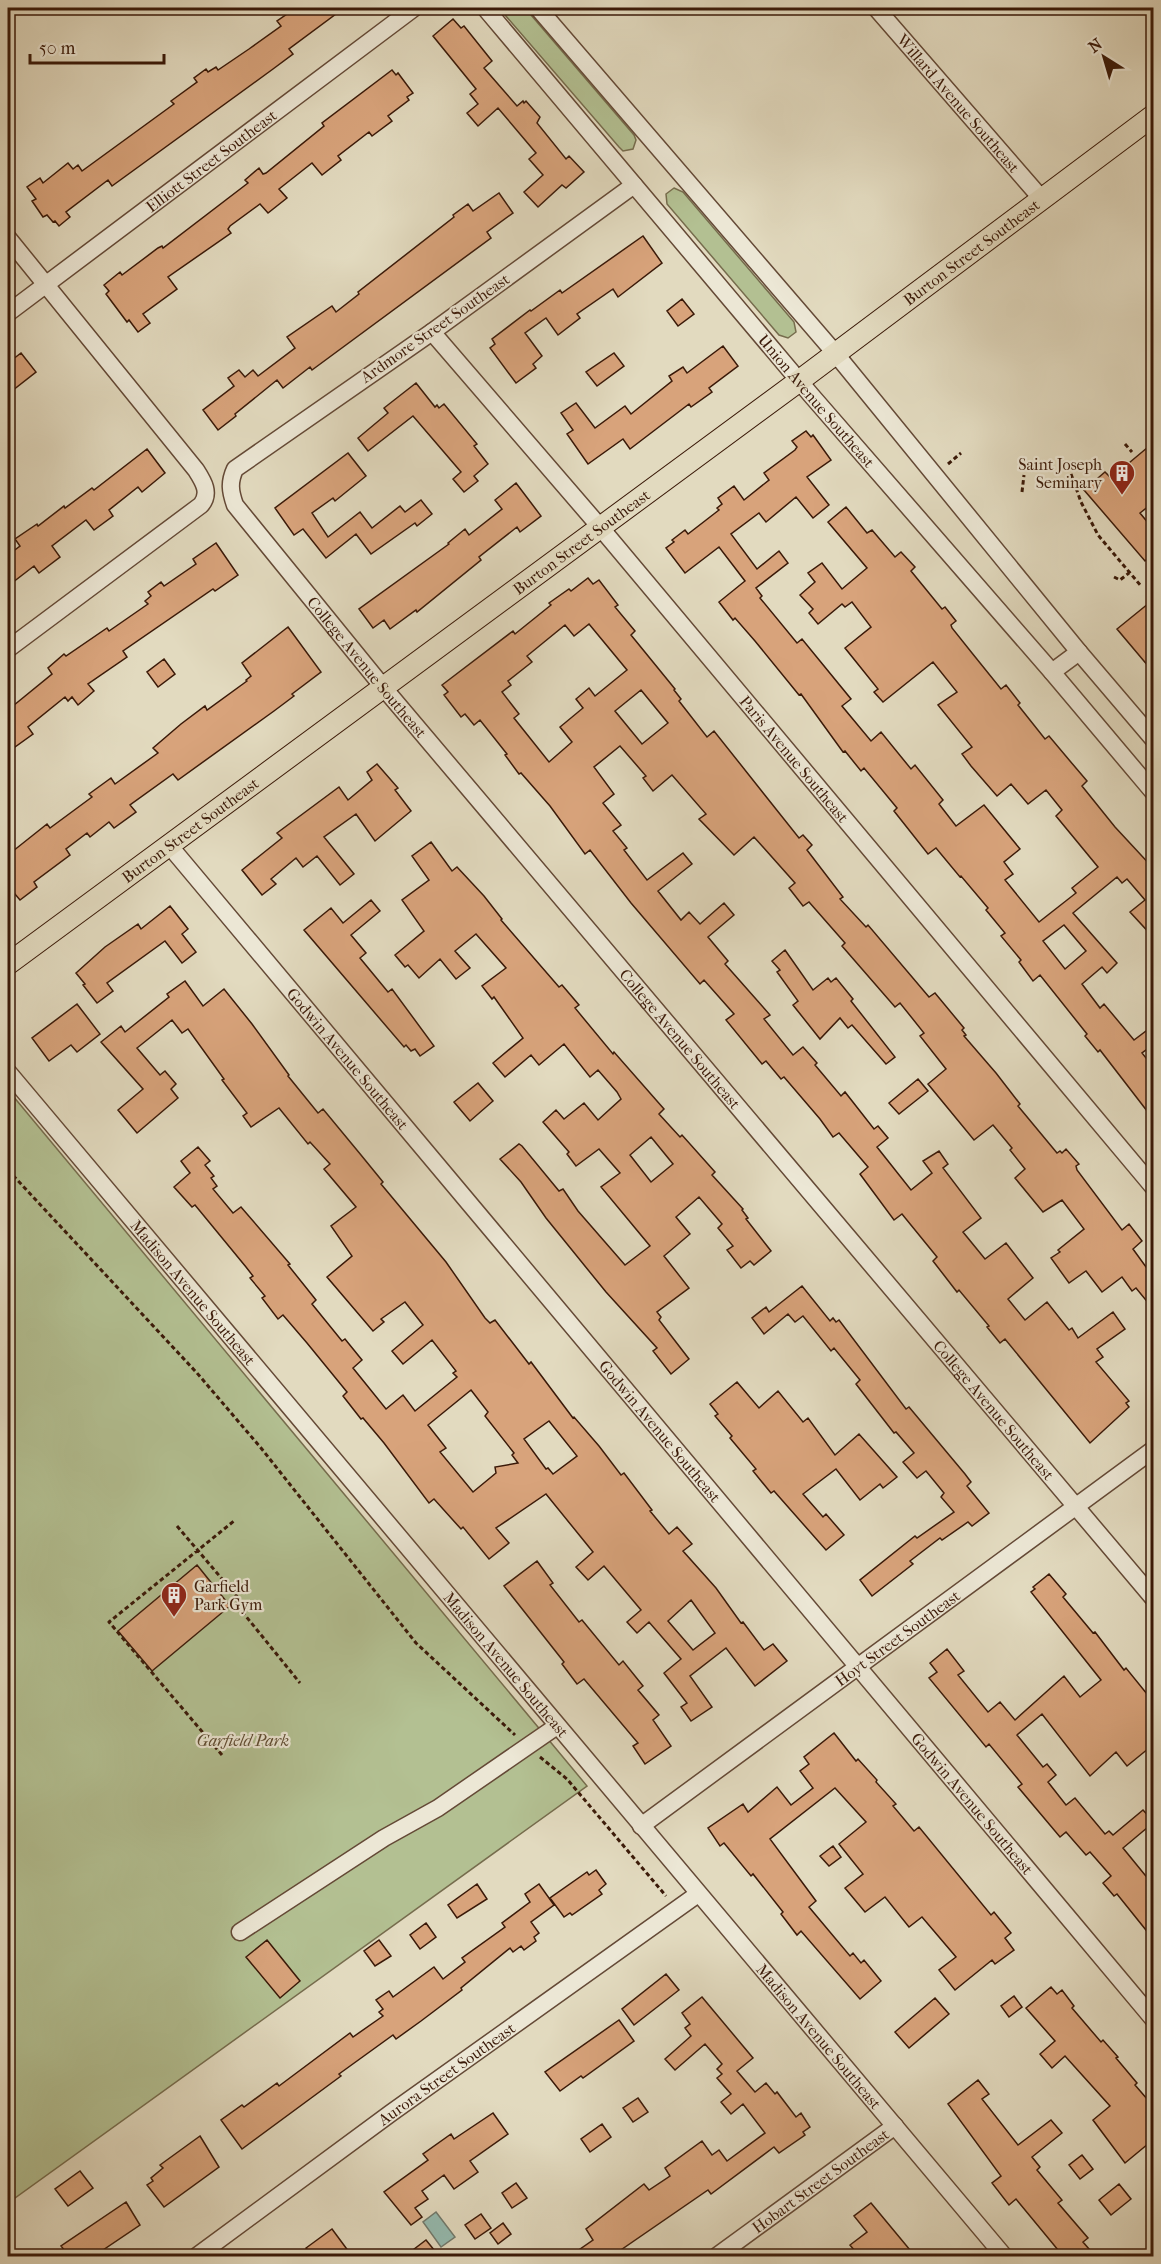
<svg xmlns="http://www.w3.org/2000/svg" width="1161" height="2264" font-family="'IM FELL French Canon',serif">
  <rect width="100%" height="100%" fill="#e2dabf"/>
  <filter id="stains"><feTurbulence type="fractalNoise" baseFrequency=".00333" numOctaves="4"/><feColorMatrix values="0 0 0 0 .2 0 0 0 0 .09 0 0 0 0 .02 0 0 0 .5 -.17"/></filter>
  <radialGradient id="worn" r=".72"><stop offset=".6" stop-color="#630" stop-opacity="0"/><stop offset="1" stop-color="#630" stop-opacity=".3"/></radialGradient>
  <path fill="#b3c092" stroke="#766c4d" stroke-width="1.5" d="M499 8H525L634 135 636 140 633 149 623 151 619 147Z
    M674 188 683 192 794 322 796 332 788 338 779 335 667 204 666 194Z
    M8 1090 587 1786 8 2203Z"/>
  <path fill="#95bbb0" stroke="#717a6d" stroke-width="1.5" d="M436 2212 455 2237 441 2247 423 2222Z"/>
  <path fill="#d8a37b" stroke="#3a1908" stroke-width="1.5" fill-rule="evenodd" d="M296 8H344L289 49 293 54 273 69 112 186 108 180 66 212 70 217 59 226 55 221 53 222 47 215 43 217 32 201 36 199 27 187 40 178 43 183 68 163 73 169 78 165 82 171 174 104 171 101 197 82 194 78 206 69 208 72 216 67 218 70 249 49 281 26 277 21Z
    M453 19 461 28 464 26 492 61 484 68 517 106 523 101 524 103 526 101 540 117 537 123 566 159 569 156 584 172 566 188 562 185 538 207 524 192 543 175 529 159 536 153 498 108 478 126 467 113 478 104 470 94 476 89 433 36Z
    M392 70 396 75 398 73 413 93 407 97 409 100 388 116 392 121 372 136 369 132 338 156 341 160 322 175 312 163 279 189 287 198 268 213 260 204 230 226 228 229 231 233 168 277 177 289 143 314 150 323 138 332 129 320 127 322 106 294 109 291 104 285 120 272 122 275 158 248 162 246 163 248 248 183 245 180 259 168 263 174 266 173 324 126 322 123Z
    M499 193 513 213 487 232 491 238 312 370 310 367 283 388 277 380 235 414 236 416 218 430 203 410 234 386 228 378 239 370 245 377 253 370 258 376 295 348 287 337 332 306 336 312 359 294 358 292 454 217 453 215 468 204 473 211Z
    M643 236 662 263 618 297 613 289 577 314 580 318 558 335 546 318 525 333 542 356 533 364 536 368 516 383 490 348 495 344 492 339 530 310 531 311 560 290 562 293Z
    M682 299 694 314 678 326 667 311Z
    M723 346 738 366 709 388 712 392 691 407 689 404 630 449 623 439 588 464 567 434 573 430 561 413 576 403 595 428 625 406 631 414 672 381 669 376 683 367 687 373Z
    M21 353 36 372 8 394V363Z
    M614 353 624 366 597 386 586 372Z
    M416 383 435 407 437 405 439 408 444 404 477 444 474 446 488 464 474 476 478 481 464 492 453 479 461 472 413 416 368 451 358 438 388 413 384 408Z
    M806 431 811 437 813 435 831 460 807 477 829 505 813 518 796 497 766 522 759 513 731 534 757 569 779 551 788 563 756 588 762 596 760 598 797 643 802 639 851 699 842 706 871 741 881 732 911 769 915 765 943 800 939 804 956 826 984 805 1020 849 1004 862 1013 874 1005 880 1039 922 1076 893 1072 888 1098 867 1056 816 1062 810 1046 790 1028 804 1011 784 997 796 971 766 962 754 972 747 938 705 957 692 933 662 883 702 874 692 878 689 845 648 871 627 852 602 845 607 842 604 818 624 809 613 813 609 800 595 815 582 808 573 822 563 842 589 867 568 828 522 846 507 867 533 872 530 895 557 901 552 915 567 911 571 942 609 945 607 956 621 951 625 952 628 972 653 1001 689 1006 685 1020 703 1018 705 1045 739 1049 736 1070 761 1087 781 1082 786 1115 827 1154 869V938L1130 912 1145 900 1127 879 1122 883 1117 877 1073 913 1117 963 1107 973 1102 967 1082 984 1100 1008 1104 1004 1134 1040 1154 1025V1044L1142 1053 1154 1068V1120L1100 1050 1098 1052 1085 1036 1087 1034 1040 975 1033 981 1019 962 1021 960 1001 936 1005 933 986 910 988 908 961 876 960 877 936 848 928 854 894 811 897 808 864 768 861 771 845 751 843 752 801 694 799 695 755 641 735 618 733 620 719 602 745 581 719 547 685 573 666 548 674 542 672 540 685 530 688 534 719 510 717 508 722 504 718 498 734 486 744 500 769 480 764 473 795 450 797 447 792 441ZM1064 925 1086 951 1065 969 1043 941Z
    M1154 442V502L1140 513 1154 530V553L1145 561 1084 490 1105 472 1111 478Z
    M147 449 165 473 142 492 138 487 109 510 113 516 94 530 86 520 52 546 60 557 39 573 34 566 8 586V555L20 546 15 539 37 524 38 526 64 506 65 508 92 488 94 490Z
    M348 453 366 476 335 501 333 498 312 513 328 537 360 512 372 528 400 506 405 512 421 500 432 514 417 526 415 523 371 554 356 534 326 558 303 529 294 535 275 508Z
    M516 483 541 516 520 532 517 527 479 557 481 560 417 612 416 610 390 629 384 620 373 628 359 609 449 544 448 543 465 529 469 535 502 509 495 500Z
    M216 543 238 575 215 591 213 589 123 651 127 657 88 684 94 691 78 705 72 697 68 701 65 697 28 727 33 734 15 747 8 737V710L52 674 48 668 64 654 66 656 107 628 109 631 148 604 145 601 151 596 148 592 161 582 164 586 196 564 193 559Z
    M588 578 593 584 599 580 618 605 615 607 635 631 631 635 675 689 674 690 681 699 679 701 707 737 714 731 799 838 803 835 812 845 807 850 843 897 840 899 866 927 868 925 929 997 935 993 964 1028 962 1030 966 1035 964 1036 996 1073 1020 1104 1018 1106 1057 1153 1060 1151 1062 1153 1066 1149 1079 1164 1076 1166 1077 1170 1122 1230 1129 1224 1142 1241 1133 1249 1154 1278V1310L1136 1288 1132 1291 1122 1277 1102 1292 1086 1271 1069 1283 1051 1258 1060 1252 1058 1250 1084 1229 1062 1200 1043 1212 1015 1178 1025 1169 1010 1150 1012 1148 993 1125 974 1140 928 1084 946 1069 920 1036 924 1033 900 1003 895 1007 842 946 845 943 809 902 803 906 789 888 795 883 754 837 734 855 699 819 706 814 672 775 653 791 643 778 646 776 620 746 594 767 614 794 603 803 621 825 613 831 627 848 624 850 647 880 683 853 692 864 658 891 681 920 689 912 700 924 724 903 734 915 708 937 728 961 725 964 770 1015 764 1019 793 1055 803 1047 817 1063 815 1065 841 1096 845 1092 874 1129 878 1126 888 1138 877 1147 911 1190 932 1173 923 1161 939 1151 948 1164 943 1168 981 1218 963 1232 985 1259 1006 1243 1033 1278 1008 1299 1025 1320 1047 1302 1069 1330 1072 1328 1078 1338 1113 1312 1125 1329 1097 1349 1103 1357 1096 1362 1129 1401 1126 1403 1129 1407 1090 1443 1005 1339 1000 1343 987 1327 989 1326 959 1290 957 1292 933 1261 937 1257 902 1214 894 1220 860 1174 868 1167 839 1133 833 1137 820 1119 784 1077 781 1079 766 1061 762 1064 726 1020 734 1014 704 980 700 984 631 903 590 850 585 854 550 806 521 773 519 774 505 755 507 754 480 720 474 725 465 714 461 717 444 695 448 692 442 685 513 631 515 634 551 605 549 603 569 589 571 591ZM589 624 627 670 595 696 589 688 576 699 583 708 560 727 572 742 549 762 514 718 519 714 502 692 511 685 508 681 532 662 527 656 565 625 574 636ZM641 690 668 723 642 744 615 711Z
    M1154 599V673L1117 629Z
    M288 627 321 672 292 694 294 696 274 711 178 780 173 774 130 805 136 812 114 828 109 822 90 837 87 833 66 849 70 855 34 882 37 887 20 900 15 894 14 896 8 887V855L47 824 50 828 92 797 89 794 111 778 115 784 158 753 153 748 181 724 205 706 207 710 247 681 246 680 251 676 242 663Z
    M164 659 175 674 158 687 147 672Z
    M377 764 398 788 395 790 411 811 375 841 356 814 324 837 354 874 340 885 317 856 303 867 296 858 271 879 276 884 262 895 242 870 282 838 277 833 339 787 348 800 372 780 367 772Z
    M431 842 452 871 457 867 484 896 502 919 501 920 559 987 562 985 579 1005 575 1008 613 1054 614 1052 664 1109 659 1114 680 1137 682 1135 715 1172 712 1175 743 1209 742 1210 748 1218 746 1219 771 1251 754 1265 750 1261 741 1268 727 1250 733 1246 718 1228 722 1224 699 1197 676 1217 690 1234 664 1256 689 1288 657 1312 661 1317 659 1320 689 1359 671 1374 653 1351 657 1348 606 1292 546 1218 521 1182 500 1159 519 1144 522 1146 559 1191 563 1189 578 1211 625 1265 650 1246 601 1187 620 1173 599 1149 576 1166 567 1154 569 1152 543 1122 556 1110 564 1119 584 1103 598 1120 621 1099 617 1092 598 1070 590 1077 564 1044 539 1065 531 1055 505 1077 493 1063 523 1038 494 997 492 999 482 986 506 968 476 934 455 951 470 968 456 979 440 959 419 978 408 965 405 967 395 955 424 931 402 900 429 880 412 856ZM651 1137 673 1164 651 1182 630 1155Z
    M371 900 380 911 351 935 366 953 360 958 388 992 392 989 434 1046 420 1056 415 1049 411 1051 406 1045 404 1047 304 930 331 908 343 923Z
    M170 906 188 929 182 934 196 952 182 963 165 941 107 983 113 991 97 1003 83 985 85 984 76 973 105 947 138 924 141 929Z
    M785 950 813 990 828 978 831 982 836 978 853 999 851 1001 895 1057 886 1064 852 1025 848 1028 840 1018 820 1039 793 1005 798 1001 777 972 780 970 772 961Z
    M185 981 203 1006 224 989 252 1024 289 1075 288 1076 318 1113 323 1109 361 1155 383 1182 381 1184 446 1262 485 1318 490 1323 495 1320 529 1364 531 1362 573 1418 574 1417 599 1446 621 1475 624 1473 652 1510 650 1511 669 1534 677 1527 692 1544 683 1551 716 1588 741 1623 743 1622 764 1650 773 1644 787 1661 755 1686 726 1648 690 1676 712 1707 691 1721 681 1707 687 1703 664 1673 681 1659 649 1622 637 1633 627 1622 641 1610 604 1566 588 1580 576 1567 593 1552 546 1494 496 1528 509 1543 489 1559 463 1527 461 1529 434 1499 429 1503 384 1443 363 1418 361 1419 343 1396 347 1392 307 1343 283 1315 278 1319 262 1298 265 1296 250 1278 253 1276 246 1267 195 1205 192 1207 174 1187 190 1173 181 1161 198 1147 210 1161 205 1165 214 1176 211 1178 217 1186 213 1189 233 1213 241 1207 290 1264 288 1265 316 1300 312 1304 342 1341 345 1339 362 1360 353 1368 386 1409 403 1395 415 1411 457 1377 453 1373 456 1371 432 1340 403 1364 392 1351 423 1325 405 1302 381 1319 384 1322 373 1331 327 1277 352 1256 331 1226 356 1207 324 1169 330 1164 310 1142 308 1144 279 1108 251 1127 243 1116 247 1113 222 1080 224 1079 188 1029 182 1033 172 1020 137 1048 160 1075 165 1071 176 1084 171 1089 178 1098 137 1133 118 1110 143 1089 101 1042 121 1026 125 1032 169 997 167 994ZM471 1390 488 1412 485 1416 514 1453 512 1455 518 1463 495 1467 496 1473 473 1492 440 1452 446 1448 428 1425ZM549 1421 577 1456 553 1474 548 1468 546 1469 524 1439ZM691 1600 715 1633 693 1650 668 1621Z
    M77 1004 100 1034 77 1052 71 1045 49 1061 32 1038Z
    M918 1079 928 1091 899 1114 889 1103Z
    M478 1083 493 1101 470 1121 454 1102Z
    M802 1286 830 1321 833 1318 836 1322 839 1320 906 1409 909 1407 965 1474 971 1482 967 1486 989 1513 972 1526 968 1522 942 1540 940 1538 910 1561 913 1564 872 1596 860 1580 915 1536 917 1538 954 1512 941 1497 944 1493 926 1471 917 1478 903 1462 914 1453 896 1432 894 1433 856 1384 860 1380 834 1348 831 1351 803 1316 795 1322 788 1314 764 1334 752 1318 766 1307 769 1312Z
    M737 1382 759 1408 778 1391 803 1422 808 1418 835 1455 859 1434 897 1477 883 1488 880 1484 860 1500 836 1469 803 1494 823 1517 826 1514 844 1535 826 1550 774 1491 771 1493 753 1471 756 1469 730 1438 732 1436 715 1416 718 1414 710 1404Z
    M537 1561 553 1583 550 1585 579 1622 582 1620 619 1665 623 1661 643 1686 638 1690 659 1715 653 1720 671 1746 645 1764 633 1746 638 1743 584 1679 577 1684 562 1664 564 1662 504 1586Z
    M197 1565 230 1606 152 1671 118 1631Z
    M1049 1574 1066 1594 1063 1597 1093 1633 1095 1632 1124 1670 1126 1668 1147 1694 1154 1689V1744L1127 1766 1116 1752 1090 1776 1042 1714 1017 1735 1043 1767 1047 1764 1056 1775 1048 1782 1066 1805 1075 1798 1105 1834 1109 1831 1113 1835 1143 1810 1154 1822 1123 1848 1154 1886V1940L1117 1894 1114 1896 1103 1883 1111 1876 1090 1852 1086 1855 1066 1832 1060 1837 1018 1787 1022 1784 989 1744 986 1747 929 1678 937 1672 930 1663 947 1649 964 1671 958 1675 988 1712 1000 1702 1015 1720 1064 1676 1080 1697 1101 1680 1031 1592 1035 1589 1033 1587Z
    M834 1733 856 1761 858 1759 877 1780 876 1782 896 1804 893 1806 914 1831 919 1827 991 1915 994 1912 1011 1933 1005 1938 1014 1950 995 1964 992 1960 955 1990 939 1970 956 1957 922 1917 909 1927 885 1897 865 1912 845 1888 863 1874 839 1844 866 1822 835 1788 770 1839 816 1901 809 1907 850 1956 853 1953 861 1963 864 1960 881 1981 860 1999 801 1931 797 1935 781 1914 783 1912 753 1874 751 1876 724 1843 720 1846 708 1828 743 1804 748 1812 777 1787 791 1805 813 1788 800 1771 809 1764 804 1757Z
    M833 1846 841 1857 829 1866 820 1856Z
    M596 1870 606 1884 599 1890 602 1894 572 1915 570 1913 564 1917 550 1898 587 1872 589 1875Z
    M477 1884 487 1899 457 1918 448 1905Z
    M539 1884 554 1905 531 1922 539 1933 534 1937 536 1941 524 1950 521 1946 513 1952 510 1948 461 1988 462 1990 421 2021 396 2039 393 2035 339 2074 341 2076 242 2149 221 2120 242 2105 244 2107 277 2083 279 2086 350 2033 353 2037 383 2016 379 2012 383 2009 376 2000 389 1991 393 1997 434 1967 443 1979 465 1962 462 1958 505 1927 502 1923 530 1902 525 1894Z
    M426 1923 436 1937 420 1949 410 1935Z
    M267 1940 300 1981 280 1998 246 1957Z
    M379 1940 391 1956 375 1966 364 1951Z
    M666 1974 679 1990 634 2025 622 2009Z
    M1051 1987 1057 1994 1062 1990 1074 2006 1072 2008 1101 2042 1103 2040 1118 2057 1116 2058 1137 2083 1135 2085 1154 2107V2139L1125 2163 1093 2120 1110 2106 1065 2056 1052 2068 1040 2054 1055 2041 1026 2008Z
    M1014 1996 1022 2007 1009 2017 1001 2006Z
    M702 1997 753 2058 737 2071 755 2092 766 2083 775 2094 777 2092 796 2117 801 2113 810 2127 803 2132 805 2135 779 2153 774 2147 711 2194 708 2190 612 2256H570L593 2240 586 2229 644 2184 649 2190 670 2176 665 2168 702 2141 712 2155 719 2150 727 2161 765 2133 743 2104 731 2114 721 2102 731 2094 717 2078 722 2074 717 2069 722 2064 705 2044 675 2070 665 2059 691 2036 685 2028 690 2024 682 2013Z
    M935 1998 949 2014 909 2048 895 2032Z
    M619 2020 634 2041 583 2078 581 2076 560 2091 545 2072Z
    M978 2080 989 2094 982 2099 1018 2145 1051 2120 1062 2133 1032 2157 1040 2167 1037 2170 1062 2200 1058 2203 1088 2238 1083 2242 1089 2249 1081 2256H1063L1016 2199 1009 2205 992 2183 1001 2176 948 2104Z
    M638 2098 648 2112 633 2122 623 2108Z
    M493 2113 508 2134 470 2161 478 2172 454 2189 444 2175 422 2191 428 2199 415 2208 422 2217 411 2225 384 2192 428 2160 423 2154 451 2134 454 2139Z
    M602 2124 611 2137 590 2152 581 2139Z
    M200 2136 219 2167 164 2207 147 2185 153 2181 151 2178 163 2168 160 2165Z
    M1082 2155 1093 2169 1080 2179 1069 2165Z
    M80 2171 93 2188 68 2206 55 2189Z
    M516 2183 527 2198 512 2208 502 2193Z
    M1119 2184 1131 2199 1111 2215 1099 2200Z
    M126 2202 140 2225 94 2256H69L61 2246Z
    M871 2203 915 2256H859L850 2245 867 2232 854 2216Z
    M481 2214 491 2228 475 2239 465 2225Z
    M503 2223 511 2234 498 2244 490 2233Z
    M332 2229 352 2256H313L306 2248Z
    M426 2240 439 2256H405Z"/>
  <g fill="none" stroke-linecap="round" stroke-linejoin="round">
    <g stroke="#644936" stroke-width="19">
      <g id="minor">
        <path id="s1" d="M485 8 811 395 1052 672 1154 793"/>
        <path d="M538 8 835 353 1079 652 1154 740"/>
        <path id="s2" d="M876 8 1041 198"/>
        <path id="s3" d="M634 185 432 332 235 469C229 482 230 491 235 505L383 687 1154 1599"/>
        <path d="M8 238 196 470C203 481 211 493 201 505L8 649"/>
        <path id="s4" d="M8 313 414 8"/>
        <path id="s5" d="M432 332 600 527 1154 1188"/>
        <path d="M1052 672 1079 652"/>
        <path id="s6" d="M168 844 1154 2020"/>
        <path id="s7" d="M8 1072 1004 2256"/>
        <path id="s8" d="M641 1826 1154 1449"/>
        <path d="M240 1932 384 1838 438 1808 557 1726"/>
        <path id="s9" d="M197 2256 391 2113 698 1894"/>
        <path id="s10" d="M717 2256 895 2126"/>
      </g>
    </g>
    <g stroke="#3a1908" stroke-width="23">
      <g id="major">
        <path id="s11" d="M8 964 799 381 1154 115"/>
      </g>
    </g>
    <path stroke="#3a1908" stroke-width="3" stroke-dasharray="4.5 3" stroke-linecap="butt" d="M1125 444 1132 452
      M948 464 961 453
      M1071 474 1081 502 1098 535 1141 586
      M1022 492 1024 475
      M1114 577 1120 580 1129 573
      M8 1170 197 1373 261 1448 416 1643 515 1735
      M177 1526 240 1600 236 1604 300 1683
      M222 1755 109 1622 234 1521
      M540 1757 567 1779 666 1896"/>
    <use href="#minor" stroke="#ece7d5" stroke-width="16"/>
    <use href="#major" stroke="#e2dabf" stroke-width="21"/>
  </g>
  <defs>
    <g id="building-pin" transform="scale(1.35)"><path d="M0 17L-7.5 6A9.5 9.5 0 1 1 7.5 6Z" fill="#8f2418" stroke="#ece7d5"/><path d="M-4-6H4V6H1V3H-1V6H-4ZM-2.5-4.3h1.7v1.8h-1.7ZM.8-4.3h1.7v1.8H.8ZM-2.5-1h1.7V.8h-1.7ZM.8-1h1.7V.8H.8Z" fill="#fff"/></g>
  </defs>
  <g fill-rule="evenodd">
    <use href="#building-pin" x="1122" y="473"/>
    <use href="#building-pin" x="174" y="1595"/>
  </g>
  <g text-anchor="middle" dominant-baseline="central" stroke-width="4.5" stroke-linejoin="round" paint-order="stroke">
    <g font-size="16" fill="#3a1908" stroke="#ece7d5">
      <text stroke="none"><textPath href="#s2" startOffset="126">Willard Avenue Southeast</textPath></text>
      <text stroke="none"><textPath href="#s4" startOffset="254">Elliott Street Southeast</textPath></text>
      <text stroke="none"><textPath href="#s11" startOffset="1198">Burton Street Southeast</textPath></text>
      <text transform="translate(435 328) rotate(-35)">Ardmore Street Southeast</text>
      <text stroke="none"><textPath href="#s1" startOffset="514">Union Avenue Southeast</textPath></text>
      <text stroke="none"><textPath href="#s11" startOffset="712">Burton Street Southeast</textPath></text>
      <text stroke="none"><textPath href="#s3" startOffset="736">College Avenue Southeast</textPath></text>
      <text stroke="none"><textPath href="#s5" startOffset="560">Paris Avenue Southeast</textPath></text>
      <text stroke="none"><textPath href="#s11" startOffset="226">Burton Street Southeast</textPath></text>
      <text stroke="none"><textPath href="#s3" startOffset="1222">College Avenue Southeast</textPath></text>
      <text stroke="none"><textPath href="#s6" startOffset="280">Godwin Avenue Southeast</textPath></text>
      <text stroke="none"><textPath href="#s7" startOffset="288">Madison Avenue Southeast</textPath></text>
      <text stroke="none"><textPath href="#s3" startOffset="1708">College Avenue Southeast</textPath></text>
      <text stroke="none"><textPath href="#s6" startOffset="766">Godwin Avenue Southeast</textPath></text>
      <text stroke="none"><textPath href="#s8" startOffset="318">Hoyt Street Southeast</textPath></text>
      <text stroke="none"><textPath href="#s7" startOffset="774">Madison Avenue Southeast</textPath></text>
      <text stroke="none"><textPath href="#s6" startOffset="1252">Godwin Avenue Southeast</textPath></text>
      <text stroke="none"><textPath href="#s7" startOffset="1260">Madison Avenue Southeast</textPath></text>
      <text stroke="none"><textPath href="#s9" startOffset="309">Aurora Street Southeast</textPath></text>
      <text stroke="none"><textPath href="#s10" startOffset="128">Hobart Street Southeast</textPath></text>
    </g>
    <g font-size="16" fill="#3a1908" stroke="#ece7d5" text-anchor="end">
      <text x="1102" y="464">Saint Joseph<tspan x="1102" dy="18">Seminary</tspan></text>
      <text x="194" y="1586" text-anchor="start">Garfield<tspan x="194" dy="18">Park Gym</tspan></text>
    </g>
    <g font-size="16" font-style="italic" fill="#5e4b31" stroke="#ece7d5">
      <text x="243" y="1740">Garfield Park</text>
    </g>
  </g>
  <rect width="1161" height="2264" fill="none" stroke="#e2dabf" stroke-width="30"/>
  <rect x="9" y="9" width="1143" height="2246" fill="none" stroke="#3a1908" stroke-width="3"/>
  <rect x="15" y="15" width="1131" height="2234" fill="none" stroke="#3a1908" stroke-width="1.5"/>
  <g transform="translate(1104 57) rotate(323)" stroke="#ece7d5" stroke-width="4.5" paint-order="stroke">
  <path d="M0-4.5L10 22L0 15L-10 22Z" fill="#3a1908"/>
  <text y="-9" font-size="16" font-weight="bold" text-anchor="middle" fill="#3a1908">N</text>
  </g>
  <path d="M30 54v9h134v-9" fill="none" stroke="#3a1908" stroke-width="3"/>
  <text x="39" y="54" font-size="18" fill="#3a1908" stroke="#ece7d5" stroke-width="4.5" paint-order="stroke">50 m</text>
  <rect width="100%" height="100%" filter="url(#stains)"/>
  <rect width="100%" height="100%" fill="url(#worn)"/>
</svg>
